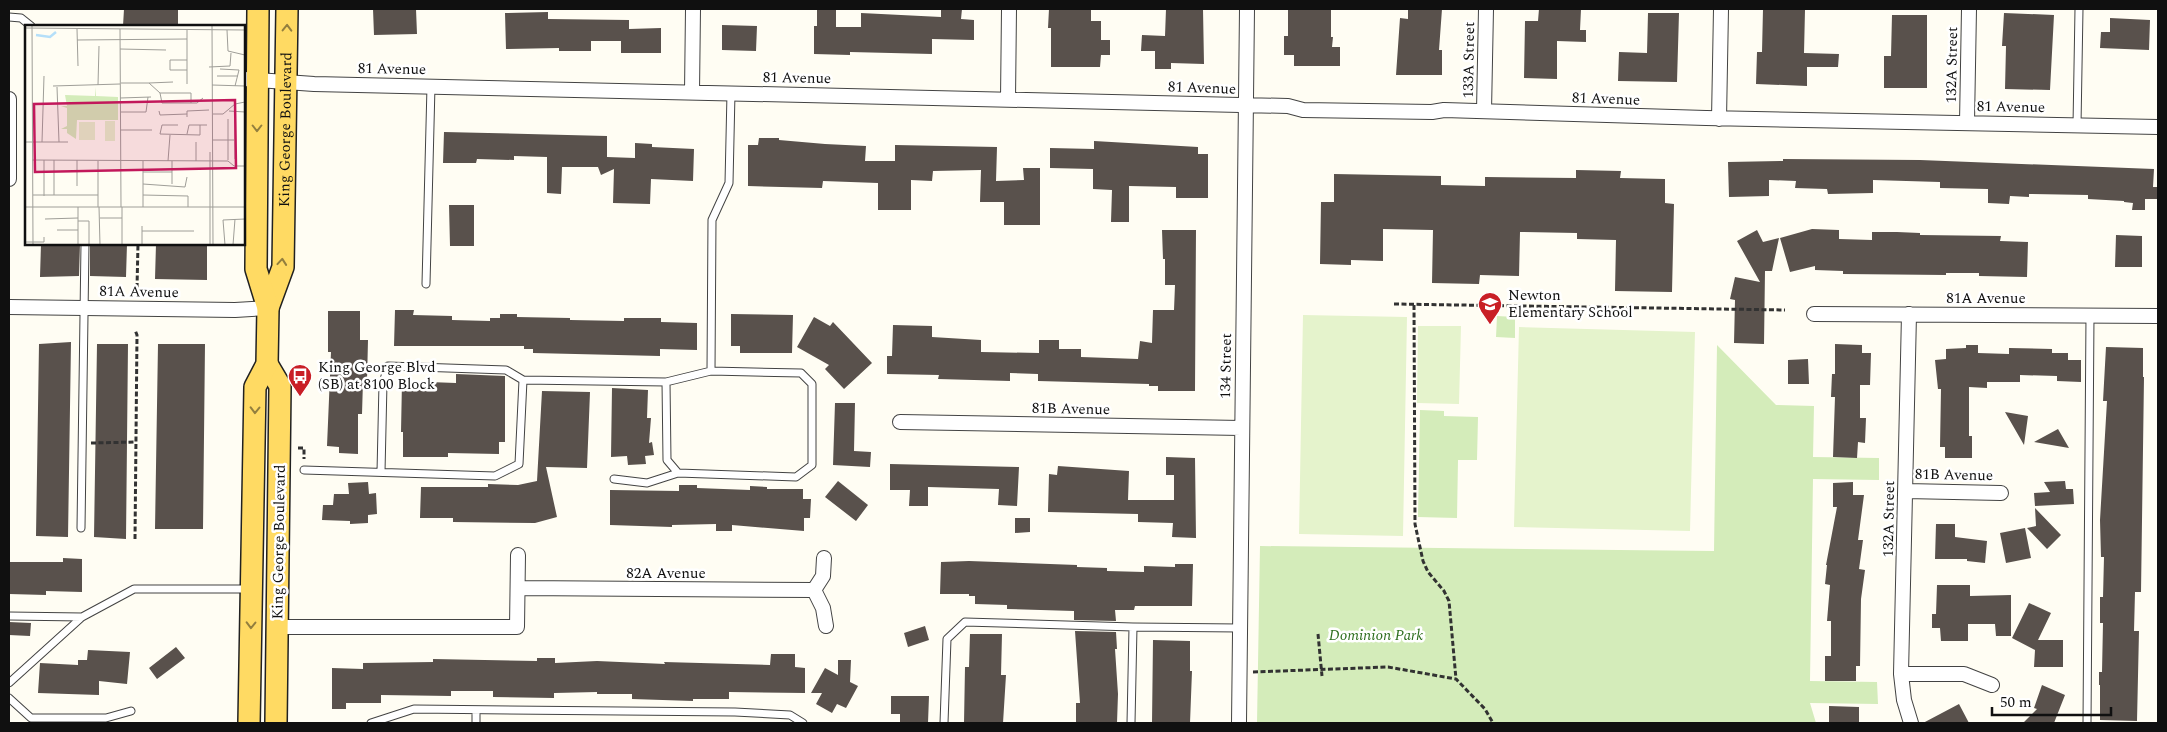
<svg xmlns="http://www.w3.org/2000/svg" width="2167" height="732" font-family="Spectral,serif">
  <rect width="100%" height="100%" fill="#fffdf3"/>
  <path fill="#d4ecba" d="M1497 316 1515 317V338L1496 337Z
    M1717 345 1776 405 1814 406 1813 457 1879 458V480L1813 479 1810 681 1877 682 1878 704 1810 703 1816 723H1257L1260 546 1714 551Z
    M1420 410 1444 411V416L1478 417 1477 460H1458L1457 518 1418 517Z"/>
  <path fill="#e5f3cc" d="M1303 315 1407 317 1403 536 1299 534Z
    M1418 326H1461L1459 404 1417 403Z
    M1519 327 1695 332 1690 531 1514 527Z"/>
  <path fill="#59514c" d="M124 9H178V26H123Z
    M373 9H416L417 34 374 35Z
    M817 9H836V27H861V13L941 17V9H962L961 19 974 20V40L932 39V54L850 52V55L814 54V26H817Z
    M1049 9H1091V21H1101V40H1110V55H1101L1100 67H1051V28H1048Z
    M1166 9H1203L1204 64 1171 63V69H1155V51H1141L1142 35 1165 36Z
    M1288 9H1331V37H1333L1332 47H1340V66H1294V55H1284V36H1288Z
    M1408 9H1442L1439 50H1442V75H1396L1400 18 1408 19Z
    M1539 9H1581L1580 30H1586V42L1557 41V79L1524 78 1525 21H1538Z
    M1763 9 1805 10 1804 53 1839 54 1838 67H1807V86L1756 84 1757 52H1762Z
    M548 12V19L629 20V29L661 28V53H621V41H591V51H559V48L506 49 505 13Z
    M1648 13H1679L1677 82 1618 81 1619 52 1647 53Z
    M2004 13 2054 15 2050 90 2005 89 2006 46H2002Z
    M1892 15H1927V88H1884V56H1891Z
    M2110 18 2150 20 2149 50 2100 48 2101 32H2110Z
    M722 25 757 26 756 51 722 50Z
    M444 132 607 136V157L635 158V143L652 144V147L694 149 693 181 651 179 650 204 613 203 614 169 601 175 598 167H562L561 194 547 193V157L514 156V160L477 159 476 163H443Z
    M759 138H779V140L825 144 866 146 865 161H895V145L997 147 996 181 1024 180 1023 168H1040V225H1004V202H980L981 170 933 171 932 181 911 180V210H878V183L823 181 822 188 748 186V145H758Z
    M1094 141 1198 147V154H1208V198H1176V187L1129 186V222H1111L1112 190 1093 189V169L1050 168V148L1094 149Z
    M1783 159 1920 160 2154 169 2153 187H2158V199H2145V210H2132L2133 203 2124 202V201L2088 199V195L2029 194V197L2010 196 2009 204 1988 203V189L1940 188V182L1873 180V193L1828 194 1827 189 1795 188 1796 181 1769 180V196L1729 197 1728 162 1783 161Z
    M1576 170 1621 171 1620 178 1665 179V203L1674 204 1672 292 1615 291 1616 240 1577 239V233L1520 232 1519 276 1480 275 1479 284 1432 283 1433 230 1383 229V261L1351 260V265L1320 264 1321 202H1334V174L1441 176V185L1485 186V177L1576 178Z
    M449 205H474V246H450Z
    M1812 229 1839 230V239L1872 240V232H1897L1920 233V235L2001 236 2000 241 2028 242 2027 277 1979 276V273H1946V275L1843 274V271L1815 270V266L1790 272 1780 238Z
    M1162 230H1196L1195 391H1158V386H1149V384L1038 381V374L1010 373V381L938 379 939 375 887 374V356H892L893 325 932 326V337L981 340V352L1039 353V340H1059V349H1081V357L1138 359 1140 341 1152 343 1153 310H1174L1175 285H1165V259H1163Z
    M1757 230 1763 242 1779 238 1772 271H1765L1764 344 1734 343 1735 300 1730 299 1735 277 1760 282 1737 241Z
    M2116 235 2142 236V267H2115Z
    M41 244H80L79 276 40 277Z
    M90 244H127L126 277 90 276Z
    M156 244H207V280L155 279Z
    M395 310H414L413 315 452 316V320L490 321V318H500V314H517V317L570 318V320L624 321V318H661V322L697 323V350L660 349V356L533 353V349H524V346H394Z
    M328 311H360V340H368L367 381H363L362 414H358V454L339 453V447L327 446 331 352H328Z
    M731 314 793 315 792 353H740V346H731Z
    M814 317 830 326 833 322 872 363 844 389 825 369 829 365 797 347Z
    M71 342 68 537 36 536 39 344Z
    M97 344H128L126 539 94 537Z
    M158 344H205L203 529H155Z
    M1835 344 1862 345V353H1871L1870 385H1860V418H1866L1865 443 1858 442 1857 458 1833 457 1835 397H1831L1832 374H1835Z
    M1966 345H1978V353L2009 354V348L2052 349V353H2068V360H2081V382L2057 381V376L2020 375V382H1987V388L1969 387V436H1972V458H1945V447H1940L1941 389H1938L1935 360 1946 359V349L1966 348Z
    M2106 347 2143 348V377H2144L2141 592H2135L2134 631H2139L2137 721 2100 720V685H2099V672H2102L2103 623H2100V597H2103L2104 557H2101L2100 520 2107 401H2103Z
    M1808 359 1809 384H1788V360Z
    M456 374 505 376V442H499V454L448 453V457H403V432H401L402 381 456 383Z
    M612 388 648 390 647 418H651L649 443 652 442 654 455 645 456 646 464 628 465 627 456 611 457Z
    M542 391 590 392 587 468 546 467 557 517 535 523 453 522V518H420L421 487H488V484L518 485 537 481Z
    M835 403H855L854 451 871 452 870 467 833 465Z
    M2005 412 2028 416 2024 445Z
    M2058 429 2069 448 2034 442Z
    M1166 457 1195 458 1196 538 1172 537 1173 523 1138 522V514L1048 512 1049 474 1057 475 1058 466 1129 471 1128 500H1174V475H1166Z
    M890 464 1019 467 1017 506 998 505 999 489 928 487V506H909L910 490H890Z
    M838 481 868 505 856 521 825 497Z
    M2065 481 2066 489H2073L2074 504 2035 506 2034 493 2050 492 2044 482Z
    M368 482 369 494 376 493 377 514 368 515V523L350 524V521L322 520 323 505H333L334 494H349L348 483Z
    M1853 482V495H1864L1858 540H1863L1859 569 1865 570 1861 599 1860 666H1856V681H1825V656H1831V621H1827L1830 585 1825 584 1827 565H1826L1837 507H1833V483Z
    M679 485H697V488L750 490V486L767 487V489H803V499H811L810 518H804V531L732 525V531H716V524L672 525V527L610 525V490L679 491Z
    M2035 508 2061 535 2047 549 2027 528 2036 526Z
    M1015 518H1030V532L1015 533Z
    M1936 524H1955V537L1987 541 1985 563 1967 561V559H1935Z
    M2025 528 2031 558 2006 563 2000 533Z
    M63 558 82 559V592L46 591V595L9 594V562H63Z
    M969 561 1077 565V567L1107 568V571L1144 572V566L1175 567V564H1193L1192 606H1135L1134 610H1115L1116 621 1074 620V611L1007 609V605L975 604V596H969V594H940L941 562Z
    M1937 585H1970V596L2011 595V636H1996L1995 624H1968V641H1941L1940 628H1932V614H1936Z
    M2029 603 2051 613 2038 640H2063V667H2034L2035 650 2012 638Z
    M9 622 31 623 30 636 9 635Z
    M925 626 929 640 908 647 904 633Z
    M1075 631 1116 632 1117 649H1115L1118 694 1117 723H1076V703H1080Z
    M970 634H1002L1001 675H1006L1003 723H964L965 667H969Z
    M1153 640 1190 641V671H1192L1190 723H1152Z
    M176 647 185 658 157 679 149 668Z
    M88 650 130 652 127 684 99 681V695L38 693 40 663 78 665V660H87Z
    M771 654H795V667L805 668V693L729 692V699H693V701L632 699V694H597V692L554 693V698L493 697V691H451V696L381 695V703H346V709H332V668L363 669V663L433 662V659L537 661V658H555V663L597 661 665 664 664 662 770 665Z
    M838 660H851L850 682 858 686 846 708 837 704 832 713 816 704 822 693H811L825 668 838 675Z
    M2042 685 2065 695 2054 723H2023L2037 709 2034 708Z
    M891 696H929L928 723H900V714H891Z
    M1959 704 1969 723H1923Z
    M1829 706 1859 707V723H1829Z"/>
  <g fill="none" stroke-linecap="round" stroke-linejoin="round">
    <g stroke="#434343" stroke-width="9">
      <path id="service" d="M9 17 21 18 31 26
        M2077 125 2079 9
        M426 284 431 86
        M711 371 712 220 729 183 731 93
        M666 382 667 460 678 473
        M304 470 495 476 519 464 523 380
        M381 472 383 383 388 366 506 370 523 380 666 382 711 371 801 373 812 384V465L796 477 678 473 647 483 614 479
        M81 528 85 244
        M9 616 82 617
        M9 683 82 617 134 589H248
        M9 698 31 718H106L131 711
        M371 723 414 709 735 712 790 715 803 723
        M476 723V710
        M944 723 947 639 965 622 1133 627 1239 628
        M1131 723 1133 627
        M2087 723 2090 315"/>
    </g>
    <g stroke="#434343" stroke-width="16">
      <path id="minor" d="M244 79 314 84 1288 106 1303 110 1432 112 1444 110 1706 118 2158 127
        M692 92 693 9
        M9 99V179
        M1008 99 1009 9
        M1484 111 1486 9
        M1719 119 1721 9
        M1967 122 1969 9
        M9 307 235 310 268 308
        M1814 314 2158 316
        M1909 314 1901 674 1904 700 1911 723
        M900 422 1241 428
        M1906 491 2001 493
        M518 588 814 590 823 608 826 626
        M814 590 823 576 824 558
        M278 627H517L518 555
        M1901 674H1964L1992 685
        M1239 723 1247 9"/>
    </g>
    <g stroke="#212121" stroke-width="24">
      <g id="primary">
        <path id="s1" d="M268 308 283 267 287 9"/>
        <path d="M267 364 280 386 276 723"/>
        <path d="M249 723 255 387 267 364 268 308 256 269 258 9"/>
      </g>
    </g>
    <path stroke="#323232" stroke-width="3" stroke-dasharray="5 2.5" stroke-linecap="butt" d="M137 288 138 244
      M1394 304 1785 310
      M1414 305 1415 524 1423 561 1428 572 1444 591 1449 601 1456 679
      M91 443 136 442
      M298 448H304V459
      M135 539 137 335 135 330
      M1318 634 1322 676
      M1253 672 1388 667 1456 679 1485 709 1493 723"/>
    <use href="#service" stroke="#fff" stroke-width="7"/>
    <use href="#minor" stroke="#fff" stroke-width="14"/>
    <use href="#primary" stroke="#ffda63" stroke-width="21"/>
  </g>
  <defs><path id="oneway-chevron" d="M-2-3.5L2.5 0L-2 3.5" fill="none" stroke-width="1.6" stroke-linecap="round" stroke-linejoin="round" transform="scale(1.25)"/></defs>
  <g stroke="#937f3e">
    <use href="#oneway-chevron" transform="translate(287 28) rotate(-89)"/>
    <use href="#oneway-chevron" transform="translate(257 128) rotate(90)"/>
    <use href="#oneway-chevron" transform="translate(282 262) rotate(-85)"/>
    <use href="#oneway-chevron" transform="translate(255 410) rotate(91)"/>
    <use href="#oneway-chevron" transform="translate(251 625) rotate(91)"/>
  </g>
  <defs>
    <g id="school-pin" transform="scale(1.25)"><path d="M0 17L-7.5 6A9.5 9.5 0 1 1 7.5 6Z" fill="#c91f26" stroke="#fff"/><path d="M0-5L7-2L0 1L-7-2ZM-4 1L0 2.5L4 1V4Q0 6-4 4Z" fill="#fff"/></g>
    <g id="bus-pin" transform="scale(1.25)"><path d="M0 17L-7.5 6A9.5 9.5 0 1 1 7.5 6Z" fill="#c91f26" stroke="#fff"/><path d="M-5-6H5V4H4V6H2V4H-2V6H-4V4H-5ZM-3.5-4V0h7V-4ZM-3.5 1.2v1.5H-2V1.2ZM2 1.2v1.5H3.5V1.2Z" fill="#fff"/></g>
  </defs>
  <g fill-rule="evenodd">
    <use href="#school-pin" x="1490" y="304"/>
    <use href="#bus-pin" x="300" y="376"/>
  </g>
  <g text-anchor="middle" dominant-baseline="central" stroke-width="5" stroke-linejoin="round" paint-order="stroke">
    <g font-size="15" fill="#101010" stroke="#fff">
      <text transform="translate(1469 60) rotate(-89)">133A Street</text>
      <text transform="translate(1952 65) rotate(-89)">132A Street</text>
      <text transform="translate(392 69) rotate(1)">81 Avenue</text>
      <text transform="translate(797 78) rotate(1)">81 Avenue</text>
      <text transform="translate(1202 88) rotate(2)">81 Avenue</text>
      <text transform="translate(1606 99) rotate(2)">81 Avenue</text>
      <text transform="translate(2011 107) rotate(1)">81 Avenue</text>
      <text stroke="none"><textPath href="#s1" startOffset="181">King George Boulevard</textPath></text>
      <text transform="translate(139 292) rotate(1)">81A Avenue</text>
      <text x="1986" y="298">81A Avenue</text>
      <text transform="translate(1226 366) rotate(-89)">134 Street</text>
      <text transform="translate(1071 409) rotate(1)">81B Avenue</text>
      <text transform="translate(1954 475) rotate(1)">81B Avenue</text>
      <text transform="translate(1889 519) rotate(-89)">132A Street</text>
      <text transform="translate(279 542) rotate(-89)">King George Boulevard</text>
      <text x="666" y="573">82A Avenue</text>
    </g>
    <g font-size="15" fill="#101010" stroke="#fff" text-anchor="start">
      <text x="1508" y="295">Newton<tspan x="1508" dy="17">Elementary School</tspan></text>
      <text x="318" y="367">King George Blvd<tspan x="318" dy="17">(SB) at 8100 Block</tspan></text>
    </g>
    <g font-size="15" font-style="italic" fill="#2c6d1c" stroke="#fff">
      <text x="1376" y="635">Dominion Park</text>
    </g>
  </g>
  <g transform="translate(25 25)">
    <rect width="220" height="220" fill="#fffdf3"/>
    <path d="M71 62V71L93 72V95H52L51 114 42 108V104H36L42 101V83L36 81H42L40 70 70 71Z" fill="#d4ecba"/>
    <path d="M80 96H90V116H80ZM54 97H70V115H54Z" fill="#e5f3cc"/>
    <path fill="none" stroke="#b5dff9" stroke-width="2.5" d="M11 10 25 12 31 7"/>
    <path fill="none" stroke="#9f9e98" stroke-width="1" d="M7 0 8 220M187 0 188 220M0 3 220 5M52 4 53 41M95 4 96 182M162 5V59M202 5 203 26 220 30M52 15 162 14M95 24 141 25M162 35H145V45H162M184 42 205 41 206 28M195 44 214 45 210 61M192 51H213M148 57 124 58 135 68H166V78M96 58H124M73 60 74 21M187 60 220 61M28 61 95 59M32 62 34 117M135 68 137 78H172L178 73M95 73 126 72M134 86 135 90 162 89M204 86 220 87M95 87H121L123 72M188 89H198L210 79 220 77M162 92V86L184 85M203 94V135M210 94V134M153 100H137L135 109 175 110V100M95 105H127M162 109 164 100H182M187 115H209M0 117H43M17 117 19 51M185 127V220M7 135 203 136 209 141H220M19 135V171M118 136V182M143 136 145 110M171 136V117M118 147H147M118 159 160 162 162 152M147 159V136M52 161V135M8 170H29V135M29 170H73M118 170 163 171V182M0 182H187M53 182V220M73 182V136M74 182 75 220M97 182V220M187 182H220M75 193H97M20 194 53 193M53 196H64V220M117 201V220M32 205H53M117 206H169M0 217H19V212M200 220 198 195 220 194M208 220 210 194"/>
    <path fill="#c2185b" fill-opacity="0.15" stroke="#c2185b" stroke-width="2.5" d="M210 75 211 143 10 147 9 79Z"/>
    <rect width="220" height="220" fill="none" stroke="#101010" stroke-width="2.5"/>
  </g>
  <rect width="2167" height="732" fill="none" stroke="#101010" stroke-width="20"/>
  <path d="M1992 707v8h119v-8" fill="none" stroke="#101010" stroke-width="2.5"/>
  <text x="2000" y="707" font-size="15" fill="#101010" stroke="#ffffff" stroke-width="4" paint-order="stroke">50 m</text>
</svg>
